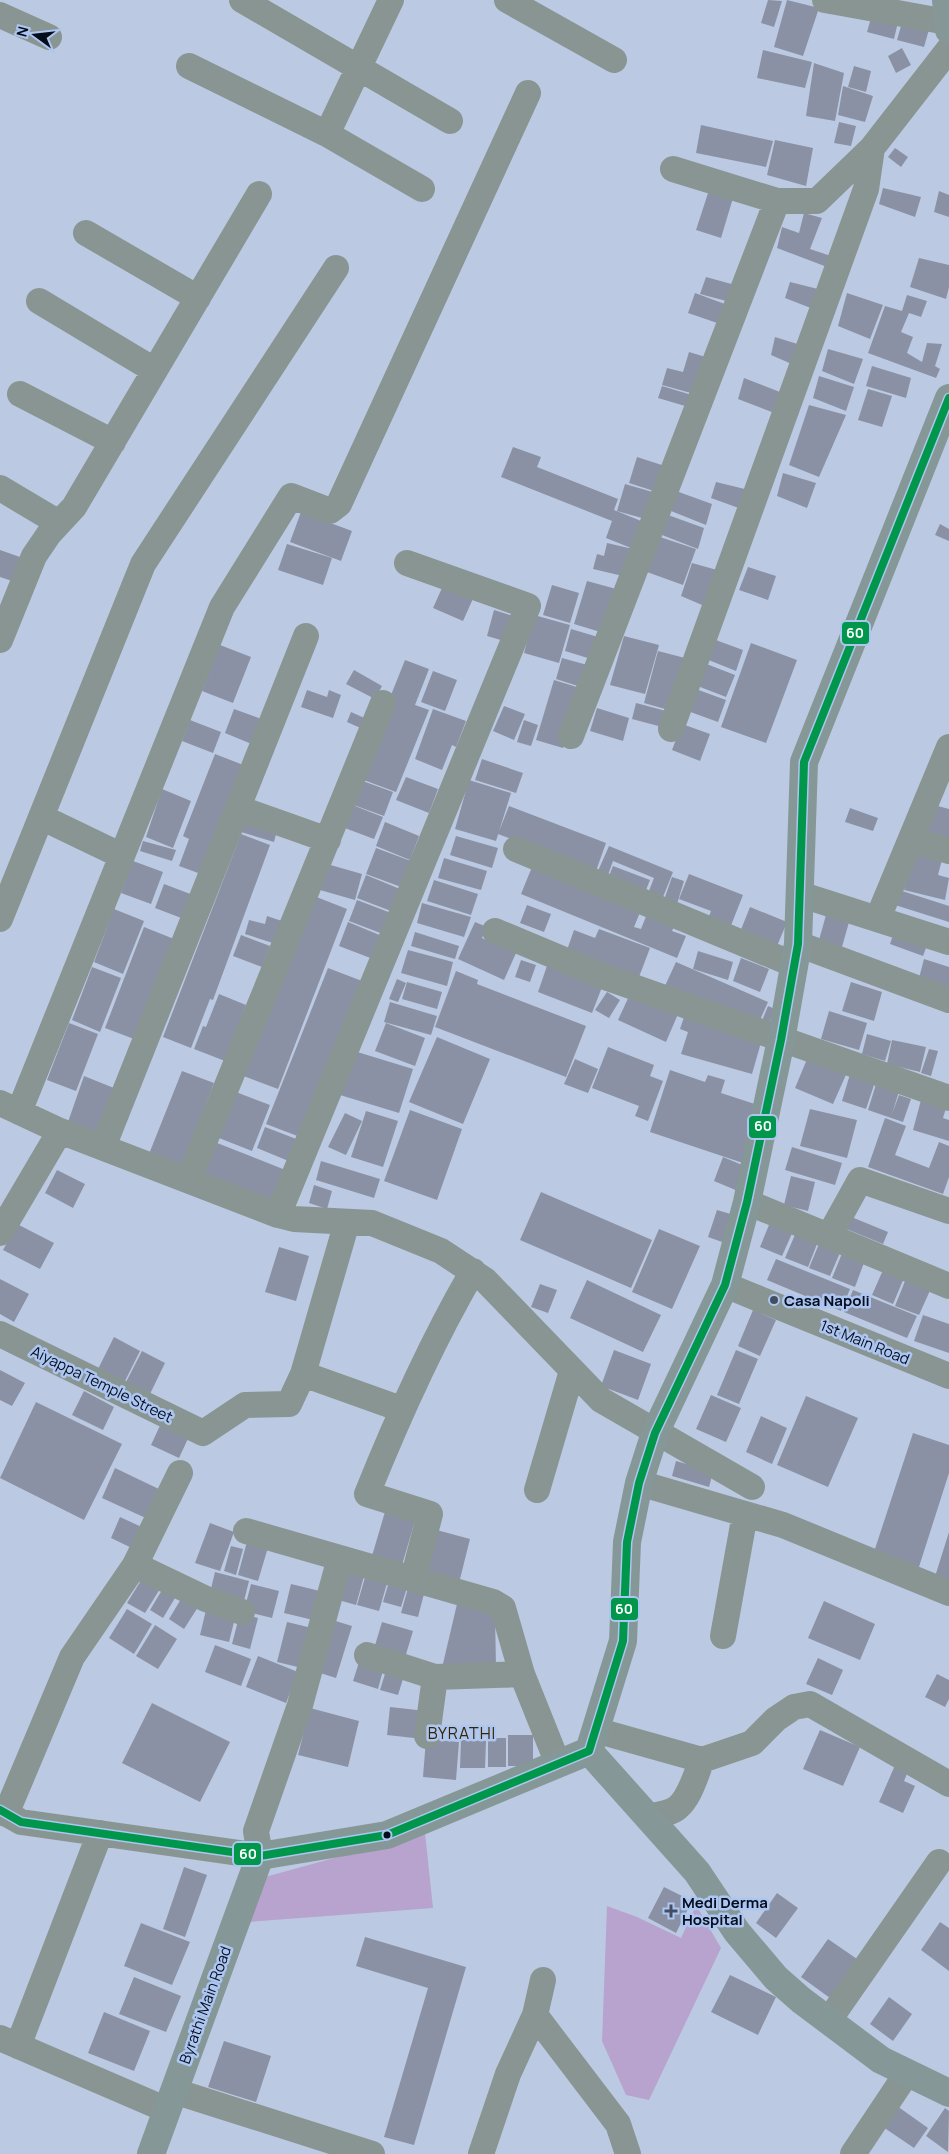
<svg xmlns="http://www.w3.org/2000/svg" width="949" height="2154" font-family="Manrope,sans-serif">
  <rect width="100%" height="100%" fill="#bbcae2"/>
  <path fill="#b8a3ce" d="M425 1833 433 1908 249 1922 265 1877Z
    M696 1905 721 1948 649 2100 626 2095 602 2041 607 1906 637 1917 681 1938Z"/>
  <path fill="#8a91a4" d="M768 0 782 1 774 27 761 23Z
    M787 0 819 8 803 56 774 47Z
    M873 11 899 18 894 39 867 32Z
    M903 19 930 26 924 47 897 40Z
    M902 48 911 65 896 73 888 56Z
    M763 50 812 62 805 88 757 78Z
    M814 63 844 73 835 121 806 116Z
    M854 66 871 71 866 92 848 87Z
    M843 86 873 96 865 122 838 115Z
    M839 122 856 126 851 146 834 143Z
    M701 125 773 141 766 167 696 153Z
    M775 140 813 148 806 186 767 175Z
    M895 148 908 157 901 167 888 157Z
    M883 188 921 197 915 217 879 204Z
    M709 190 733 198 721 238 696 230Z
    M939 191 949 195V217L934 212Z
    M804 213 822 218 810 249 840 259 835 270 777 248 782 227 799 233Z
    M919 258 949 265V287L946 299 910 287Z
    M706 277 735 285 730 302 700 294Z
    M790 282 826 291 821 312 785 298Z
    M695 293 733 307 726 326 688 313Z
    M847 293 883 305 870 339 838 326Z
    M907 295 927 301 921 317 909 313 901 332 913 337 907 353 922 362 927 343 942 344 935 366 940 369 936 378 868 353 885 306 902 311Z
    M775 337 807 347 801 368 771 355Z
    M828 349 863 359 854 384 822 371Z
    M689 352 709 358 698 395 662 385 667 368 683 372Z
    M872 366 911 378 906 398 866 386Z
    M819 376 854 387 846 411 813 398Z
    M744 378 790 396 782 416 738 399Z
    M662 386 695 396 692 408 658 398Z
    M868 389 892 396 882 427 858 420Z
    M809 405 846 415 819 477 789 465Z
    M513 447 541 457 537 467 618 499 614 510 646 523 636 550 606 538 612 521 501 477Z
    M637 457 668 467 660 493 629 483Z
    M783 473 816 483 807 508 777 496Z
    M716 482 753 491 747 511 711 498Z
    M625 484 656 493 649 520 617 511Z
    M676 491 712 504 706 525 671 511Z
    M301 512 352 531 341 561 290 542Z
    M668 515 704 528 698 549 662 535Z
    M940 524 949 529V541L935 535Z
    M660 537 696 549 683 585 647 572Z
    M607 543 633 549 627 577 593 569 597 554 604 556Z
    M287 544 332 558 323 585 278 570Z
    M0 550 20 557 12 581 0 577Z
    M692 563 717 570 709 608 681 596Z
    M748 567 776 576 768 600 739 590Z
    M446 579 476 592 463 621 433 608Z
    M587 581 620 590 607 634 574 624Z
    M552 585 579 593 570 623 543 615Z
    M494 610 519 618 511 643 487 636Z
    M534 615 570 625 559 663 524 653Z
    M571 629 598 637 591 659 565 651Z
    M624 636 659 645 645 694 610 685Z
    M713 639 743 650 736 671 706 659Z
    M751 643 797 660 766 743 721 727Z
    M220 645 251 657 233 703 202 691Z
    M658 651 685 658 672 711 644 703Z
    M562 658 591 666 584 688 556 679Z
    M405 660 429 669 415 705 429 710 396 792 361 779 394 696 391 695Z
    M704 663 735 675 726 697 695 685Z
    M354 670 382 686 375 699 346 684Z
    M433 671 457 680 445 711 421 702Z
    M554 680 580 688 563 748 536 740Z
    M693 688 726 700 718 722 685 710Z
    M307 690 327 697 329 690 341 695 333 718 301 707Z
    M636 703 670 712 666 728 632 719Z
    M504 706 525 714 514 740 493 731Z
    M597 708 629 718 623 741 590 731Z
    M234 709 264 720 254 745 225 733Z
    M433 709 466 721 456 747 452 745 442 770 415 759Z
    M351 712 369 720 365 730 347 722Z
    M190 720 221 732 213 753 182 741Z
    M524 720 538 725 531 746 517 742Z
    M682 724 710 734 700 761 672 750Z
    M215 754 246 766 209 877 179 866 189 839 183 836Z
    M482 759 523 773 516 793 475 780Z
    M406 777 438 789 429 813 396 800Z
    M360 780 393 792 384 816 351 804Z
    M469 780 511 793 496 841 455 829Z
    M162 789 191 801 173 848 146 837Z
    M350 804 383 817 374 839 342 827Z
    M934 805 949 809V844L924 837Z
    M509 806 606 843 596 871 498 834Z
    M850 808 878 818 873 831 845 822Z
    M248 815 278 826 274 842 241 832Z
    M385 822 419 836 410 860 376 846Z
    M241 834 270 845 213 1000 210 999 191 1048 163 1037Z
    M456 836 498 848 492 868 450 855Z
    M143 841 176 850 172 861 140 851Z
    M609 846 673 872 661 902 647 896 654 878 613 861 608 875 598 871Z
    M376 848 411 861 401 887 366 874Z
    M914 849 943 856 938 875 949 878 945 900 904 890Z
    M444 858 487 871 481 890 438 878Z
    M133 861 163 872 151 904 121 893Z
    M327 864 362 874 355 900 320 890Z
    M613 866 650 880 644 895 607 881Z
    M532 867 641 910 634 927 641 929 649 909 677 920 672 931 686 936 677 958 521 894Z
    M689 874 743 895 730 928 708 919 711 911 679 899Z
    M366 875 400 889 391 911 357 898Z
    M672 877 684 881 677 904 664 900Z
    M434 880 478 894 471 915 427 901Z
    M164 884 193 895 184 919 155 908Z
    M899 890 949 906V922L895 905Z
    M314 896 347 909 278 1089 241 1075Z
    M357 900 391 913 383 934 349 921Z
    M422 903 471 917 464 937 417 923Z
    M527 905 551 914 544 932 520 923Z
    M750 907 787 922 775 951 738 937Z
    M114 909 144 921 123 974 94 962Z
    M826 915 849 922 842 947 819 940Z
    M267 916 285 922 279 945 245 934 249 920 265 924Z
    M348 922 382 936 373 959 339 946Z
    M475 922 487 927 482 938 516 953 504 980 458 959Z
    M896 926 930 937 923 956 890 944Z
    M144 927 174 939 134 1039 105 1028Z
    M599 929 650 948 639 977 567 950 574 930 595 938Z
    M415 932 459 946 455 959 411 946Z
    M241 935 270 946 262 967 233 956Z
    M408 950 453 962 447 986 401 973Z
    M698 951 733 962 728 980 693 969Z
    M741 958 769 969 760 992 733 981Z
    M924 959 949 967V991L918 982Z
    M521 960 536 965 530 982 515 977Z
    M676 962 768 1002 756 1029 664 988Z
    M548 963 604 982 592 1013 538 992Z
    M92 967 121 978 100 1032 72 1020Z
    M328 968 362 981 300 1137 266 1124Z
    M456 971 478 980 477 984 586 1026 566 1077 435 1027Z
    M397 979 406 983 398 1002 389 999Z
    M407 982 442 992 437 1009 402 999Z
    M851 982 882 992 874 1021 842 1011Z
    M607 992 620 1000 609 1018 595 1010Z
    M631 992 678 1014 666 1042 618 1020Z
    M219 994 246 1005 225 1061 194 1049 203 1026 206 1027Z
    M390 1002 437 1016 431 1035 384 1022Z
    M768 1006 775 1009 766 1031 759 1028Z
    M829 1011 867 1023 859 1050 821 1039Z
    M684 1017 762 1039 752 1074 681 1054 688 1032 680 1029Z
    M69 1023 98 1034 76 1091 47 1080Z
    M386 1023 425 1038 415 1066 375 1051Z
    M867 1034 891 1041 885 1061 862 1054Z
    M437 1037 490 1059 463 1124 409 1102Z
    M892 1040 926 1047 920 1072 887 1064Z
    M608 1047 654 1065 650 1076 663 1081 648 1121 635 1116 639 1106 592 1088Z
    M929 1049 938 1051 931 1076 921 1073Z
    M354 1051 413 1069 399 1113 340 1095Z
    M810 1052 849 1068 833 1104 795 1088Z
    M575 1059 598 1069 588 1093 564 1084Z
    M670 1070 705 1082 708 1075 725 1080 721 1093 761 1106 743 1163 650 1132Z
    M182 1071 214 1083 182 1166 149 1154Z
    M851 1071 876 1079 866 1109 842 1101Z
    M84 1076 114 1088 97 1133 68 1122Z
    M877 1081 900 1088 892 1114 899 1095 911 1099 903 1122 868 1110Z
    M236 1092 270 1105 252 1151 219 1138Z
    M921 1100 946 1108 943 1118 949 1120V1141L913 1130Z
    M810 1109 857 1120 847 1158 800 1146Z
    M410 1110 462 1129 437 1200 384 1181Z
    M366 1111 398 1121 383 1167 351 1157Z
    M345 1113 362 1121 346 1155 328 1147Z
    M885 1118 906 1126 895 1155 929 1168 939 1142 949 1146V1177L943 1194 868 1167Z
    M265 1127 299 1140 291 1162 257 1148Z
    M212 1141 288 1171 276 1203 199 1172Z
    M792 1147 842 1163 835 1185 785 1170Z
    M723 1157 747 1167 738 1191 714 1181Z
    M321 1161 380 1179 374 1198 316 1180Z
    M57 1170 85 1184 73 1208 45 1193Z
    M791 1176 815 1182 808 1211 784 1205Z
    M314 1185 332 1191 327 1209 309 1203Z
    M541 1192 652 1240 631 1288 520 1240Z
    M717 1210 734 1215 725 1243 708 1237Z
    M849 1216 888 1232 883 1244 844 1228Z
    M771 1220 794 1229 782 1256 760 1247Z
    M17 1224 54 1243 40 1269 3 1250Z
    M659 1229 700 1246 672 1309 632 1292Z
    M797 1230 819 1239 808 1267 785 1258Z
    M821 1239 842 1248 830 1276 809 1268Z
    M279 1247 309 1256 296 1301 265 1292Z
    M843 1251 865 1260 855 1287 832 1278Z
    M776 1259 850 1289 841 1311 767 1280Z
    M883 1270 904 1278 893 1304 872 1295Z
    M907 1276 932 1286 919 1315 895 1306Z
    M0 1279 29 1294 14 1322 0 1314Z
    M587 1280 661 1315 643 1352 570 1318Z
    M540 1284 557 1290 548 1313 531 1307Z
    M853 1290 917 1316 907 1338 844 1312Z
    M753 1310 776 1320 760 1356 738 1346Z
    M923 1315 949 1324V1353L914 1341Z
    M114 1337 140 1351 124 1383 98 1369Z
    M614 1350 651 1364 638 1400 601 1386Z
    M736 1350 758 1359 739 1404 717 1395Z
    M142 1351 165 1363 149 1396 125 1384Z
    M0 1370 25 1383 12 1406 0 1400Z
    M84 1391 114 1407 103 1430 72 1415Z
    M711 1395 741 1408 726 1442 696 1429Z
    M806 1396 858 1418 828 1487 777 1465Z
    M36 1402 122 1444 84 1520 0 1478Z
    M761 1416 787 1428 772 1464 746 1452Z
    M164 1417 192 1430 179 1458 151 1445Z
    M913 1433 949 1445V1473L918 1570 873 1555Z
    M676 1461 713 1472 709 1487 672 1476Z
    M115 1468 163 1491 150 1520 102 1498Z
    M387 1505 417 1514 402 1565 372 1556Z
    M120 1517 146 1529 136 1550 111 1538Z
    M210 1523 234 1532 220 1571 195 1563Z
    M433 1529 470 1539 459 1583 422 1573Z
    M949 1532V1589L933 1583Z
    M248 1538 269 1544 258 1581 238 1575Z
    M231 1546 243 1549 236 1575 224 1571Z
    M345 1563 366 1569 356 1605 335 1599Z
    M215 1572 249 1581 243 1605 209 1597Z
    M145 1574 163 1584 145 1613 127 1603Z
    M366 1574 388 1580 379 1611 357 1605Z
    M391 1575 409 1581 401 1607 383 1602Z
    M410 1581 426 1586 418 1617 401 1613Z
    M251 1584 279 1591 272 1618 244 1611Z
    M291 1584 320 1591 313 1620 284 1613Z
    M165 1585 178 1593 163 1618 150 1610Z
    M184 1594 200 1604 184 1629 169 1619Z
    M824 1601 875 1624 860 1660 808 1638Z
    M457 1604 495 1614 496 1667 442 1668Z
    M207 1606 236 1614 229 1642 200 1635Z
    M127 1609 152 1624 134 1654 109 1638Z
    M240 1613 258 1618 250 1649 232 1644Z
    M329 1619 352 1626 336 1678 314 1671Z
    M287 1622 312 1628 302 1668 277 1662Z
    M382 1622 413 1631 404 1661 373 1652Z
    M155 1625 177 1639 158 1669 136 1656Z
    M215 1645 251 1659 241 1686 205 1672Z
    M258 1656 298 1672 286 1703 246 1687Z
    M361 1656 385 1663 378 1689 353 1681Z
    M818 1658 843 1670 832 1695 806 1684Z
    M388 1664 406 1669 398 1695 380 1690Z
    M937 1674 949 1680V1699L945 1707 925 1697Z
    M152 1703 230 1742 200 1802 122 1763Z
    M390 1707 426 1711 423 1739 387 1735Z
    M310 1708 359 1721 348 1767 298 1755Z
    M820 1730 860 1747 843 1786 803 1769Z
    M508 1735H533V1766H508Z
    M488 1738H506V1767H488Z
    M426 1739 459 1742 456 1780 423 1777Z
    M461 1740 486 1741 485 1768H460Z
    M896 1763 909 1769 904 1781 915 1786 903 1813 879 1802Z
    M184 1867 207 1875 185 1937 163 1929Z
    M664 1887 692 1901 676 1933 648 1918Z
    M777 1893 798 1908 776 1938 756 1923Z
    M940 1922 949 1928V1971L921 1950Z
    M141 1923 190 1942 172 1985 124 1966Z
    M365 1937 466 1967 414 2145 384 2137 428 1988 356 1966Z
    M828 1939 857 1959 830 1998 801 1977Z
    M730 1975 776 1997 758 2035 711 2012Z
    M134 1977 181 1996 166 2032 119 2014Z
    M889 1997 912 2014 893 2041 870 2024Z
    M104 2012 150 2031 134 2071 88 2053Z
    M224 2041 271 2056 256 2102 208 2087Z
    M897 2106 928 2128 914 2148 883 2127Z
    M945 2108 949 2111 948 2152 926 2136Z"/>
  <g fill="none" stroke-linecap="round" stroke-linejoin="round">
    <path stroke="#899592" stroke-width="26" d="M242 0 450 121
      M507 0 614 60
      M825 0 947 22
      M0 15 49 37
      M189 66 327 134 422 189
      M327 134 391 0
      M673 169 777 201
      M86 233 198 298
      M39 301 154 370
      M20 394 113 442
      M0 488 59 523
      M0 640 34 556 49 534 74 507 259 194
      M671 729 866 189 872 148 949 49
      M571 736 777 201H817L872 148
      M238 808 328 840
      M41 817 122 856
      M911 840 949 851
      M516 849 795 965
      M799 894 949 942
      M878 918 949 747
      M0 919 143 564 336 268
      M495 931 605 977 949 1098
      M798 944 949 1000
      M0 1103 60 1131 278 1215 294 1219 372 1223 441 1251 485 1280 601 1400 752 1487
      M19 1112 222 607 291 496 330 511 339 504 528 93
      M103 1147 306 636
      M189 1179 383 703
      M747 1202 949 1286
      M278 1215 528 606 407 563
      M0 1233 60 1131
      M829 1236 860 1180 949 1211
      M725 1285 949 1376
      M0 1334 203 1433 245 1405 289 1404 303 1374 401 1409
      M303 1374 347 1222
      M639 1483 783 1525 949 1593
      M537 1490 572 1371
      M246 1531 493 1602 503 1608 522 1674 558 1764
      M135 1565 206 1599 242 1612
      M413 1579 430 1514 367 1494C398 1417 431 1343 473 1271
      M723 1636 745 1514
      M367 1655 435 1677 522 1674
      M595 1730 702 1760 752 1743 776 1719 794 1707 810 1704 949 1784
      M427 1736 435 1677
      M0 1810 21 1822 260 1856 256 1831 300 1705 340 1558
      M6 1814 72 1657 135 1565 180 1473
      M647 1817C656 1815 669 1814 677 1808 690 1798 696 1774 702 1760
      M535 2015 618 2124 628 2154
      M829 2020 939 1862
      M0 2038 167 2110
      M18 2046 100 1833
      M174 2091 372 2154
      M481 2154 508 2074 535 2015 543 1980
      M853 2154 907 2073"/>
    <path stroke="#869797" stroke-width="28" d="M946 0 949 30
      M589 1751 697 1872 737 1932 776 1978 801 2000 881 2060 949 2093
      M151 2154 260 1856 387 1835 589 1751 623 1641 627 1542 639 1483 655 1433 725 1285 747 1202 781 1040 798 944 804 762 949 398"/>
    <g stroke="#acc6f1" stroke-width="11">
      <path id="bus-1" d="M0 1810 21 1822 260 1856 387 1835 589 1751 623 1641 627 1542 639 1483 655 1433 725 1285 747 1202 781 1040 798 944 804 762 949 398"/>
    </g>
    <use href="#bus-1" stroke="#00974c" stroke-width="8"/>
  </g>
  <g fill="#454e61" stroke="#acc6f1" stroke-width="2">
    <circle cx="774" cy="1300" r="5"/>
    <path d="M668.5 1903.5h5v5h5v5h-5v5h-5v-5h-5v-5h5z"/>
  </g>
  <circle fill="#050c1b" stroke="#acc6f1" stroke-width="2" cx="387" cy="1835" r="4.5"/>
  <g text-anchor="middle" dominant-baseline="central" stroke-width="5" stroke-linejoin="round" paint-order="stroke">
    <g font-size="15" font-weight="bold" fill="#050c1b" stroke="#acc6f1" text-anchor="start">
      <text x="784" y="1300">Casa Napoli</text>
      <text x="682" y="1902">Medi Derma<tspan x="682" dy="17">Hospital</tspan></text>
    </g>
    <g font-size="15" fill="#050c1b" stroke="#acc6f1">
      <text transform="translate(865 1342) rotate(22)">1st Main Road</text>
      <text transform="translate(102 1384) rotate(26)">Aiyappa Temple Street</text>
      <text transform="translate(205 2005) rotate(-70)">Byrathi Main Road</text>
    </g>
    <g font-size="16" letter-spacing="1" fill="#382500" stroke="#acc6f1">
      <text x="462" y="1733">BYRATHI</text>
    </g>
  </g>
  <g stroke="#acc6f1" stroke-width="2">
    <rect x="841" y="621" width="29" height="24" rx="5" fill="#00974c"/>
    <rect x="748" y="1115" width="29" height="24" rx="5" fill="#00974c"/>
    <rect x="610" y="1597" width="29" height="24" rx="5" fill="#00974c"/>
    <rect x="233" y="1842" width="29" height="24" rx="5" fill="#00974c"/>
  </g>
  <g font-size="14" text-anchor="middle" font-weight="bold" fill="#fff">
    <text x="855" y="638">60</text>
    <text x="763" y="1131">60</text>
    <text x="624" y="1614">60</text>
    <text x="248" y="1859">60</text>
  </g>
  <g transform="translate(35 35) rotate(285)" stroke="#acc6f1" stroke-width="4" paint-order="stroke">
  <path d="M0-4L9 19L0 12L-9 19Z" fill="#050c1b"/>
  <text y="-8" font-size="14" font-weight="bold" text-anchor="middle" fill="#050c1b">N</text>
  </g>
</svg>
